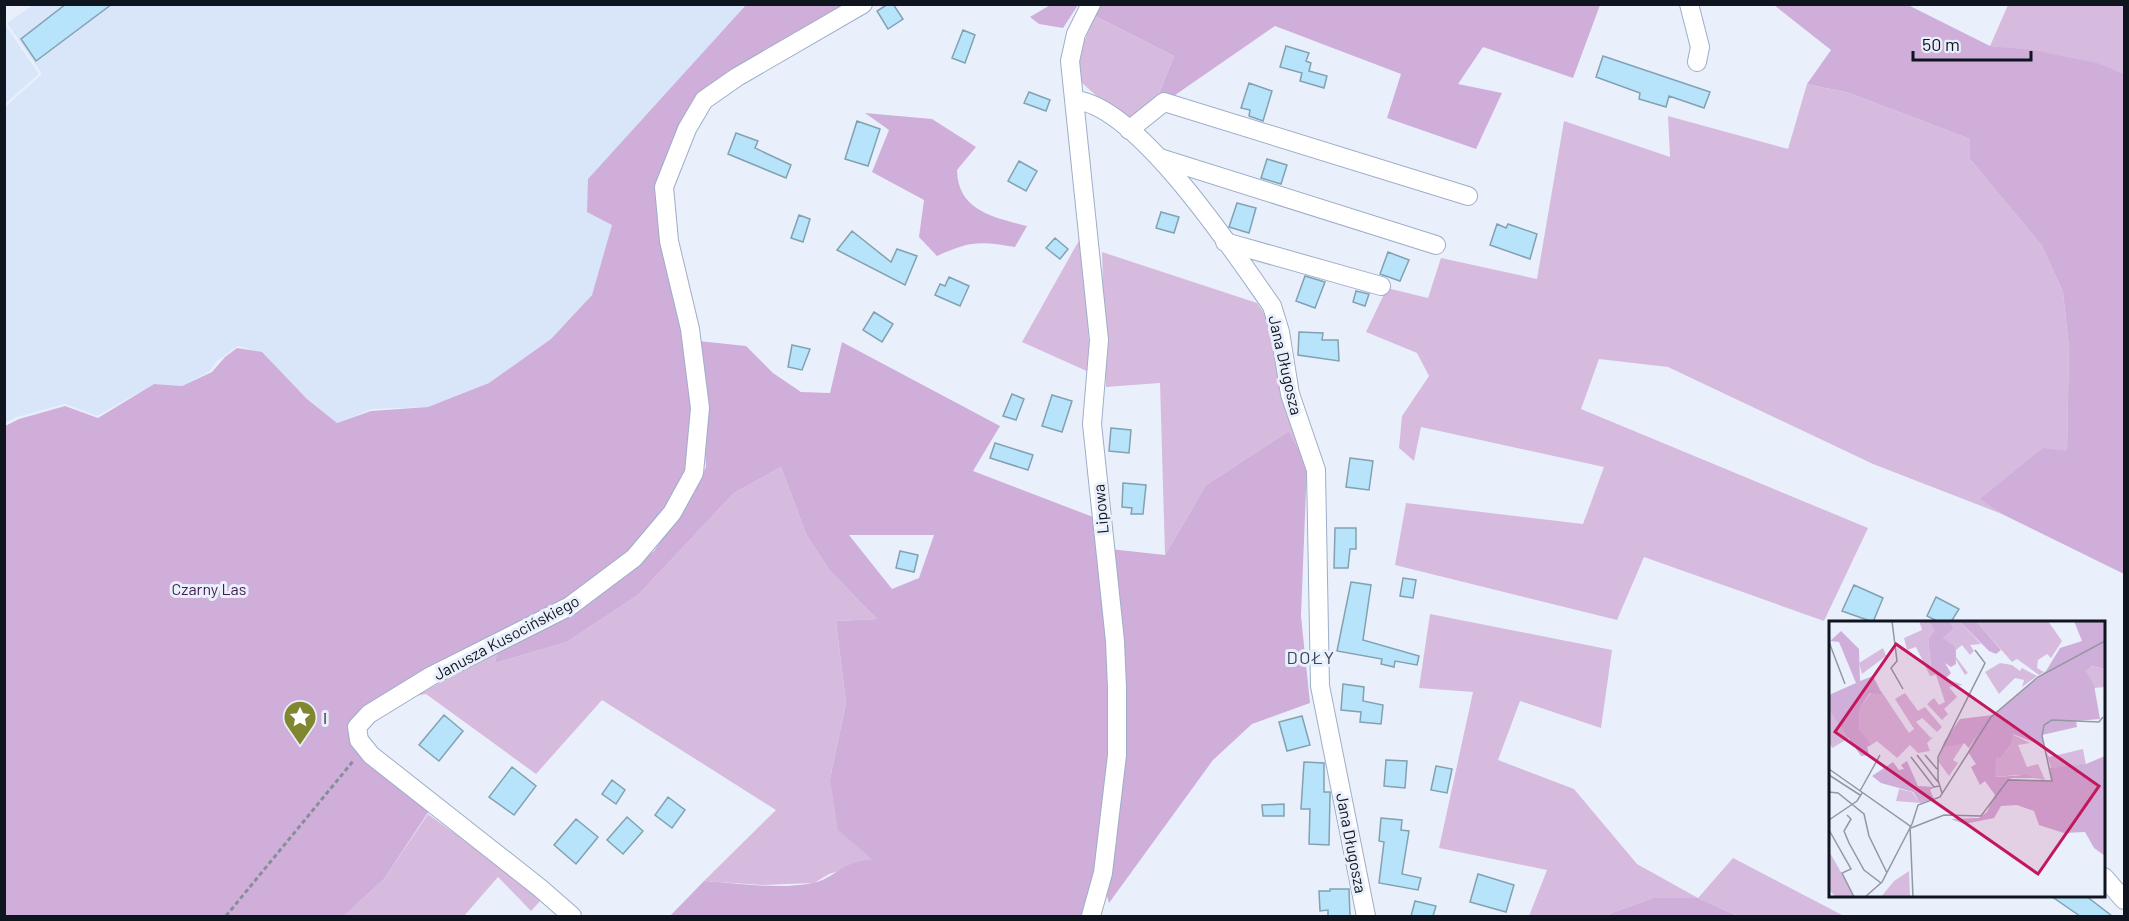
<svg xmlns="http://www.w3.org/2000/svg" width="2129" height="921" font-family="Barlow,sans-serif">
  <rect width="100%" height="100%" fill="#e9f0fc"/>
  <path fill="#d9e6fa" d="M33 5H747L612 225 592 295 551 339 489 383 428 407 372 409 337 423 307 399 261 353 238 346 217 361 210 371 182 386 154 384 97 416 65 404 17 417 5 423V107L42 74 7 23Z
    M4 23 39 74 5 104H4Z"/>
  <path fill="#d7bbdf" d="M2008 5H2124V74C2081 57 2036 51 1990 46Z
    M1095 16 1174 56 1152 111 1139 119 1121 118 1081 82 1076 61Z
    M1807 84 1849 93 1970 139V159L2042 246 2063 292 2069 348 2067 451 1981 499 2002 514 1873 464 1668 367 1599 359 1581 409 1868 528 1824 621 1644 557 1617 620 1395 565 1406 503 1583 524 1604 467 1421 427 1414 461 1399 448 1402 416 1429 376 1417 353 1366 332 1387 288 1428 298 1441 258 1537 279 1564 121 1670 157 1668 116 1788 149Z
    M1082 235 1091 373 1022 342Z
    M1102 252 1257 303 1270 322 1307 465 1289 431 1206 485 1165 555 1160 383 1106 387Z
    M781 467 806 534 830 571 877 619 836 621 846 703 830 779 874 861 829 874 814 883 762 885 704 881 776 810 602 700 536 774 426 694 415 696 497 653 495 663 567 642 638 595 734 493Z
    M1430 614 1612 650 1601 728 1520 701 1498 760 1574 789 1637 864 1698 898 1733 858 1844 916H1738L1698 898H1653L1609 914 1608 916H1529L1547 870 1439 848 1473 692 1419 688Z
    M428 814 543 898 531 911 498 877 464 916H344L384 879Z"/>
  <path fill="#d0aeda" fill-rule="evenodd" d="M1052 4H1078V5L1063 28 1039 24 1030 17Z
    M1100 4 1600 5 1573 78 1483 47 1458 84 1502 93 1476 149 1387 118 1401 74 1275 26 1152 111 1174 56 1095 16Z
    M746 5H853L730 75 690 104 663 187 689 329 693 473 672 513 570 606 369 714 359 740 433 805 384 879 344 916H5V426L19 419 65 406 98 418 154 384 182 386 212 372 225 357 237 348 262 352 307 399 337 423 371 411 428 407 489 383 551 339 592 295 612 225 587 212 588 179Z
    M1774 5H1908L1990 46 2033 50 2097 63 2124 74V574L2002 514 1980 499 2043 448 2067 451 2069 348 2063 292 2042 246 1970 159V139L1849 93 1807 84 1831 50Z
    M865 113 932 119 976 147 957 170C958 211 993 217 1027 226L1015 247C979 241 970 241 937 256L919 237 924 200 872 172 889 130Z
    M698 341 746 346 773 373 801 392 830 393 842 342 1000 426 973 471 1093 517 1110 685V549L1165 555 1206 485 1289 431 1307 465 1301 616 1310 703 1252 724 1213 760 1109 903 1106 893 1117 841V810L1091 916H670L704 881C739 883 778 890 813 883 834 879 843 860 873 860L838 830 830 779 846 703 836 621 877 619 830 571 806 534 781 467 734 493 638 595 567 642 495 663 497 653 566 618 654 551 694 492 706 467ZM849 535H934L919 578 892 589Z
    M1653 898H1698L1738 916H1608L1609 914Z"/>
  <path fill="#b7e4fb" stroke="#82a1b1" stroke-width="1.5" d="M66 4H112L36 61 21 39Z
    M888 4H893L903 19 888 29 877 11Z
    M963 30 975 35 965 63 952 58Z
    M1286 46 1309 53 1306 61 1311 63 1309 71 1327 76 1324 88 1300 81 1302 73 1280 67Z
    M1603 56 1710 92 1704 108 1669 96 1666 107 1639 99 1640 93 1596 77Z
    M1249 83 1272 91 1263 121 1249 116 1250 110 1241 108Z
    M1029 92 1050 100 1046 111 1024 103Z
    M857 121 880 129 868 166 845 159Z
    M736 133 758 141 755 148 791 165 786 178 728 154Z
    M1267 159 1287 165 1281 184 1261 178Z
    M1019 161 1037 171 1026 191 1008 181Z
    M1237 203 1256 208 1249 233 1229 227Z
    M1161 212 1179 217 1174 233 1156 228Z
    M799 215 810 219 803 242 791 238Z
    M1497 224 1506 228 1508 224 1537 234 1530 259 1490 245Z
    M852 231 891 262 897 249 917 256 905 285 837 250Z
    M1055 238 1068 249 1060 259 1046 248Z
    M1388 252 1409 260 1400 281 1380 274Z
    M1305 276 1325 282 1315 308 1296 301Z
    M949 277 969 286 960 306 935 295 940 284 945 286Z
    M1356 291 1369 294 1365 306 1353 302Z
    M874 312 893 324 882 342 863 330Z
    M1299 332 1323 333 1322 340H1338L1339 361 1298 355Z
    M792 345 810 349 802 370 788 367Z
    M1012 394 1024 399 1016 420 1003 416Z
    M1052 395 1072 401 1062 432 1042 426Z
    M1111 428 1131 430 1129 453 1109 451Z
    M995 443 1033 455 1028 470 990 458Z
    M1350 458 1373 461 1369 490 1346 487Z
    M1123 483 1146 485 1143 514H1131L1132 508 1122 507Z
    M1335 528H1356V549H1350L1348 568H1334Z
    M900 551 918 555 914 572 896 568Z
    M1403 578 1416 580 1413 598 1400 596Z
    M1351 582 1371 585 1363 640 1419 656 1417 665 1395 661 1394 667 1381 664 1382 659 1337 651Z
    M1854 585 1883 598 1873 622 1842 611Z
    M1936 597 1959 609 1951 622H1939L1927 616Z
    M1343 684 1364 687 1363 701 1383 705 1381 724 1360 722 1361 712 1341 710Z
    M444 715 463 731 439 761 419 745Z
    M1302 716 1310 745 1287 751 1279 722Z
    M1386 760 1407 761 1405 788 1384 786Z
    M1304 762 1324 763V792H1330V796L1329 845 1309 844 1310 809H1301Z
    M1436 766 1452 769 1447 793 1431 790Z
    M512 767 536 786 514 815 489 797Z
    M612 780 625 790 616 804 602 794Z
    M668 797 685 810 672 828 655 815Z
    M1284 804V816H1263L1262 805Z
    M627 817 643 831 623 854 607 840Z
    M1381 818 1402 820 1401 830 1409 831 1402 874 1421 878 1418 890 1379 883 1384 842 1379 841Z
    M576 819 598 837 576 864 554 845Z
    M1478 874 1514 885 1506 912 1470 902Z
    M1330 889H1349L1350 916H1328V910L1320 911 1319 891H1330Z
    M2051 896H2086L2112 916H2080Z
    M1415 901 1436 906 1433 916H1411Z"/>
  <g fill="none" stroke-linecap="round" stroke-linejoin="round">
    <g stroke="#9daec8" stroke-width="20">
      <path id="minor" d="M1091 4 1076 34 1070 61 1099 340 1092 424 1115 641 1117 688V755L1103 873 1091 916
        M1689 4 1700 47 1697 62
        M1074 100C1137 104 1236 255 1272 306L1280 332 1290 394 1316 470 1320 686 1366 916
        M1129 130 1164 102 1468 196
        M1160 158 1436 245
        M1225 242 1381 286
        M2104 877 2124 900
        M572 916 540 888 371 755 359 740 357 727 369 714 431 676 570 606 634 558 672 513 694 473 700 408 690 329 669 241 664 187 687 129 704 100 737 77 863 4"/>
    </g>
    <path stroke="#888e99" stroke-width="3" stroke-dasharray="4.5 3" stroke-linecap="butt" d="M226 916 354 760"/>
    <use href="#minor" stroke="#fff" stroke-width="18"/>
  </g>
  <defs>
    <g id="sight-pin" transform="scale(1.725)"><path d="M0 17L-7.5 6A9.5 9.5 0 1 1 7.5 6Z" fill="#818630" stroke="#e9f0fc"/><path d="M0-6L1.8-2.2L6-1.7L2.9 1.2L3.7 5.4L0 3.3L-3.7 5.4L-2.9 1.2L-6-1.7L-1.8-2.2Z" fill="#fff"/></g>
  </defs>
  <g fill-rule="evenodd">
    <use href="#sight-pin" x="300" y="717"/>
  </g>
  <g text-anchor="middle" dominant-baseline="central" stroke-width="6" stroke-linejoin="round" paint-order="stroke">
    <g font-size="16" fill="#0f151f" stroke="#e9f0fc">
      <text transform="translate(1286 365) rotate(77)">Jana Długosza</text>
      <text transform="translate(1100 509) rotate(-95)">Lipowa</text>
      <text transform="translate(506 637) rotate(-28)">Janusza Kusocińskiego</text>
      <text transform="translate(1352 843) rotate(79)">Jana Długosza</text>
    </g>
    <g font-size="16" fill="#441b50" stroke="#e9f0fc">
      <text x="209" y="588">Czarny Las</text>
    </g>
    <g font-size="16" fill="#0f151f" stroke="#e9f0fc" text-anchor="start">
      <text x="323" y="717">I</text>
    </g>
    <g font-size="18" letter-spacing="1.5" fill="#3a485e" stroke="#e9f0fc">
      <text x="1311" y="657">DOŁY</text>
    </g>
  </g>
  <g transform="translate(1829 621)">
    <rect width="276" height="276" fill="#e9f0fc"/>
    <path d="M90 0H100L105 10 99 18 102 45 107 54 134 64 120 66 128 76 115 88 119 93 113 99 98 83 105 77 110 84 116 81 107 54 101 55 87 26 78 29 75 17 93 9ZM121 0H130L152 23 141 24 145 30 141 34 133 24 127 29V36L139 52 136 54 114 17 125 8ZM147 0H219L233 20 222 37 218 33 209 39 208 47 215 51 210 54 188 38 183 41ZM54 27 57 35 33 53 30 42ZM171 42 183 44 191 50 193 47 208 55 193 66 195 59 186 57 170 73 156 51ZM261 45 276 48V66L265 67 261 61 257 50ZM52 70 80 112 85 108 66 78 76 72 89 90 96 86 113 106 108 111 93 97 87 101 102 117 105 115 98 122 101 130 89 132 81 124 68 137 48 120 42 124 38 121 30 108 31 87 42 72ZM0 89 22 116 3 127 0 120ZM183 113 201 122 189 124 198 146 209 143 216 159 188 154 165 156 166 135 171 138 182 123ZM115 121 135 122 124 139 129 142 120 155 109 140ZM254 128 257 144 222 147 217 131 220 136ZM70 168 83 171 91 182 67 180ZM0 230 26 276H7L0 269ZM80 250 81 276H52L65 260Z" fill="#d7bbdf"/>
    <path d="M100 0H121L125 8 114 17 126 26 127 43 122 46 116 42 122 52 116 58 107 54 102 45 99 18 105 10ZM130 0H147L172 29 167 33 160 30ZM245 0H276V48L262 45 257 50 265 64 271 98 247 100 248 106 213 114 215 124H211L184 113 182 123 171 138 167 136 166 156 198 154 206 157H183L180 158 223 160 221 147 257 143 276 135V235L265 227 256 211 235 212 210 204 205 190 188 184 172 185 165 197 135 203 122 198 150 197 158 191 166 174 156 160 151 164 142 146 147 143 139 131 148 113 140 127 135 122 115 126V121L131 98 164 94 217 50 231 27 253 20ZM12 10 30 28 31 60 44 55 53 73 41 72 31 87 30 108 42 124 38 126 40 134 32 135 0 89V74L27 62 10 21 1 20ZM78 140 89 165 106 166 101 169 105 178 91 182 84 171 52 162 43 155 64 141 70 149 75 148 72 144Z" fill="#d0aeda"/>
    <path fill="none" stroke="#9298a4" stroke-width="1.5" d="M63 0 68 40 62 47 74 68M0 21 16 63M88 134 109 161M96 134 108 148M82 136 105 166 110 165M0 148 81 205 84 276M0 154 31 174M31 170 51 134M0 171 9 172 35 193 40 215 58 252M113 172 109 159V136L156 42 146 29M18 194 22 198 15 210 20 222 35 249 52 262M0 199 28 180 33 172M82 207 115 194 152 195 179 159 223 160 213 115 215 104 223 99 270 101 274 96M0 209 22 248 13 252 25 276M36 276 53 261 83 203 89 184 111 176 162 96 209 56 276 20"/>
    <path fill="#c2185b" fill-opacity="0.15" stroke="#c2185b" stroke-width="3" d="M67 23 270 165 209 253 6 111Z"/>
    <rect width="276" height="276" fill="none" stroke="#0f151f" stroke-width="3"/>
  </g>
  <rect width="2129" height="921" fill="none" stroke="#0f151f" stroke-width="12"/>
  <path d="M1913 51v9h118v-9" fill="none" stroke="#0f151f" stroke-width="3"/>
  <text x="1922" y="51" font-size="18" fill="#0f151f" stroke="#e9f0fc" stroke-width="4.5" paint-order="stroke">50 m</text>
</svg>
